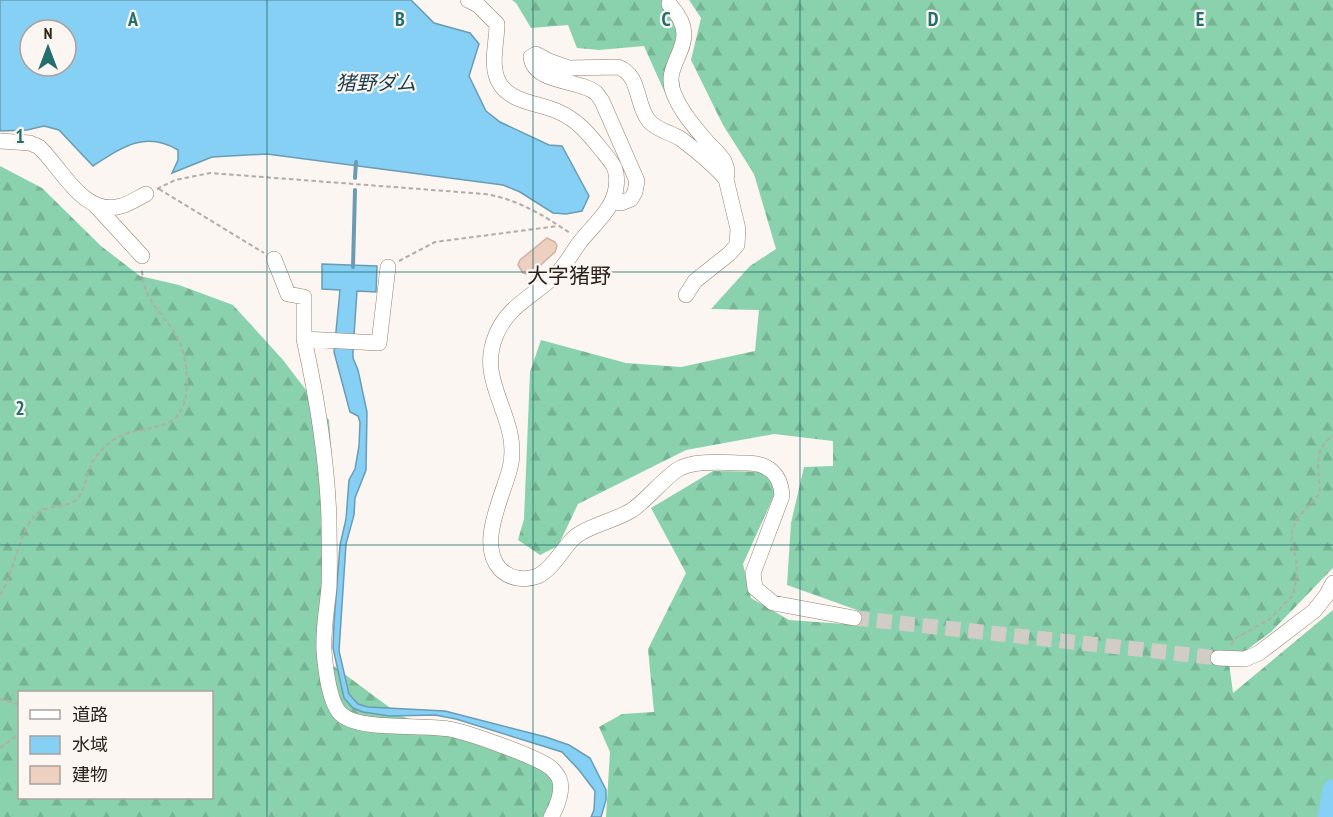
<svg xmlns="http://www.w3.org/2000/svg" width="1333" height="817" font-family="'PT Sans Narrow','Noto Sans JP',sans-serif">
  <defs>
    <pattern id="forest-firs" width="22" height="20" patternUnits="userSpaceOnUse" patternTransform="scale(1.5)"><rect width="22" height="20" fill="#89d2ad"/><path d="M5 1l3.5 6h-7zM16 11l3.5 6h-7z" fill="#77b494"/></pattern>
  </defs>
  <rect width="100%" height="100%" fill="#fbf6f2"/>
  <path fill="url(#forest-firs)" fill-rule="evenodd" d="M512 0H663L676 23V55L681 95 669 102 644 46 599 50 577 48 568 25 531 28 516 3Z
    M689 0H1333V568L1271 632 1229 663 1233 693 1333 610V782L1329 793 1328 817H606L610 752 599 727 622 714 654 712 648 649 686 573 651 508 713 471 777 472V489L743 564 751 598 789 620 858 625 857 610 787 585 791 523 804 467 833 466V441L774 434 686 450 578 504 558 546 540 555 518 540 524 519 530 372 541 340 626 363 681 367 755 351 759 310 711 309 750 266 776 249 754 174 723 125 691 60 701 18Z
    M0 166 42 188 101 246 140 276 179 285 233 305 283 360 329 420 336 511 331 612V664L401 716 493 747 549 772 557 790 543 817H0ZM20 692H212V798H20Z"/>
  <path fill="#85d0f4" stroke="#6b9cb3" stroke-width="1.5" fill-rule="evenodd" d="M0 0H411L434 23 470 33 479 44 469 76 486 111 500 122 549 145 562 146 589 196 582 211 566 214 553 213 520 192 503 185 267 154 212 157 172 173 178 160V150C145 130 121 148 93 166L59 130 44 126 27 130 1 131 0 129ZM30 30H66V66H30Z
    M322 264 377 266 376 292 357 291 353 351V358L358 370 367 412 366 470 355 498 354 515 346 544 339 651 349 694 358 704 368 707 445 711 546 737 569 745 590 758 606 790V800L601 817H591L594 810 595 791 579 770 562 752 456 719 435 715 390 716 363 712 353 708 344 698 333 648 334 623 340 545 346 519 349 480 355 469 359 446 360 422 358 416 350 412 334 352 340 290 322 289Z"/>
  <g fill="none" stroke-linecap="round" stroke-linejoin="round">
    <path stroke="#6b9cb3" stroke-width="4" d="M355 178 356 162
      M353 267 355 190"/>
    <path stroke="#85d0f4" stroke-width="21" d="M1328 817 1333 790"/>
  </g>
  <path fill="#eed0c1" stroke="#d0b3a5" stroke-width="1.5" d="M547 238 555 242 557 246 555 252 532 273 527 274 523 273 518 265 520 260Z"/>
  <g fill="none" stroke-linecap="round" stroke-linejoin="round">
    <path stroke="#d2ccc7" stroke-width="15" stroke-dasharray="15 8" stroke-linecap="butt" d="M854 618 1218 658"/>
    <g stroke="#977f6d" stroke-width="16">
      <path id="minor" d="M468 0 478 5 497 24C497 43 489 67 500 84 512 103 540 103 559 112 577 120 588 133 600 148 612 163 619 168 616 188 613 210 592 226 580 242 573 251 567 263 559 271 538 295 509 303 496 335 475 384 522 418 510 468 503 496 477 544 500 569 510 579 525 581 538 576 554 568 563 547 576 536 592 524 615 521 632 510 648 499 661 481 677 470 693 459 728 463 747 463 769 463 781 475 782 496L753 573 755 588 773 603 854 618
        M0 141 30 143 39 147C62 168 83 217 121 206 129 204 138 198 146 194
        M612 201 621 203 631 199 635 192 637 181 602 101C600 99 599 96 596 93 580 79 534 84 531 57L536 54 549 61 569 68 618 67C641 75 635 104 649 121 658 131 670 132 681 139 697 151 713 164 726 179 728 172 727 168 724 161 720 154 714 149 709 144 696 129 681 112 674 94 659 60 707 44 669 4
        M96 206 142 256
        M274 259 288 294 304 297V339
        M388 267 379 343 304 339C317 398 327 458 329 519 329 541 330 564 329 587 327 609 323 628 324 650 325 665 329 705 342 715 361 731 422 724 449 729 467 732 538 757 551 768 553 770 558 776 559 778 564 790 557 807 551 817
        M686 295 695 281 729 254 737 245 738 229 726 179
        M1218 658 1245 659 1259 653 1314 611 1326 596 1333 583"/>
    </g>
    <path stroke="#b3aca7" stroke-width="2" stroke-dasharray="4.5 3" stroke-linecap="butt" d="M157 189 175 180 210 173 485 194C517 199 543 215 570 233
      M159 189 264 253
      M399 261 435 242 558 226
      M0 595C15 572 19 528 38 513 49 504 67 508 77 499 85 490 86 476 91 465 95 456 104 447 112 441 141 419 185 442 187 384 187 375 186 361 183 352 175 319 142 307 142 268
      M1231 645 1236 638 1270 619 1293 595 1297 575 1296 559 1291 539 1293 528 1297 519 1320 493C1319 472 1312 449 1333 436
      M0 699 20 705
      M0 748 20 733"/>
    <use href="#minor" stroke="#fff" stroke-width="15"/>
  </g>
  <path fill="none" stroke="#246f6d" stroke-width="1.5" stroke-opacity="0.55" d="M267 0V817M533 0V817M800 0V817M1066 0V817M0 272H1333M0 545H1333"/>
  <g text-anchor="middle" dominant-baseline="central" stroke-width="4.5" stroke-linejoin="round" paint-order="stroke">
    <g font-size="20" font-style="italic" fill="#1d3f4f" stroke="#fbf6f2">
      <text x="376" y="83">猪野ダム</text>
    </g>
    <g font-size="21" fill="#2d231c" stroke="#fbf6f2">
      <text x="569" y="275">大字猪野</text>
    </g>
  </g>
  <g font-size="20" text-anchor="middle" font-weight="bold" fill="#246f6d" stroke="#fbf6f2" stroke-width="4.5" stroke-linejoin="round" paint-order="stroke">
    <text x="133" y="26">A</text>
    <text x="400" y="26">B</text>
    <text x="666" y="26">C</text>
    <text x="933" y="26">D</text>
    <text x="1200" y="26">E</text>
    <text x="20" y="143">1</text>
    <text x="20" y="415">2</text>
  </g>
  <rect x="18" y="691" width="195" height="108" fill="#fbf6f2" stroke="#a9a29c" stroke-width="1.5"/>
  <rect x="30" y="710" width="30" height="9" fill="#ffffff" stroke="#a9a29c" stroke-width="1.5"/>
  <text x="72" y="721" font-size="18" fill="#2d231c">道路</text>
  <rect x="30" y="736" width="30" height="18" fill="#85d0f4" stroke="#a9a29c" stroke-width="1.5"/>
  <text x="72" y="751" font-size="18" fill="#2d231c">水域</text>
  <rect x="30" y="766" width="30" height="18" fill="#eed0c1" stroke="#a9a29c" stroke-width="1.5"/>
  <text x="72" y="781" font-size="18" fill="#2d231c">建物</text>
  <g transform="translate(48 48)"><circle r="28" fill="#fbf6f2" stroke="#a9a29c" stroke-width="1.5"/>
  <path d="M0-4.5L10 22L0 15L-10 22Z" fill="#246f6d"/>
  <text y="-9" font-size="16" font-weight="bold" text-anchor="middle" fill="#2d231c">N</text>
  </g>
</svg>
